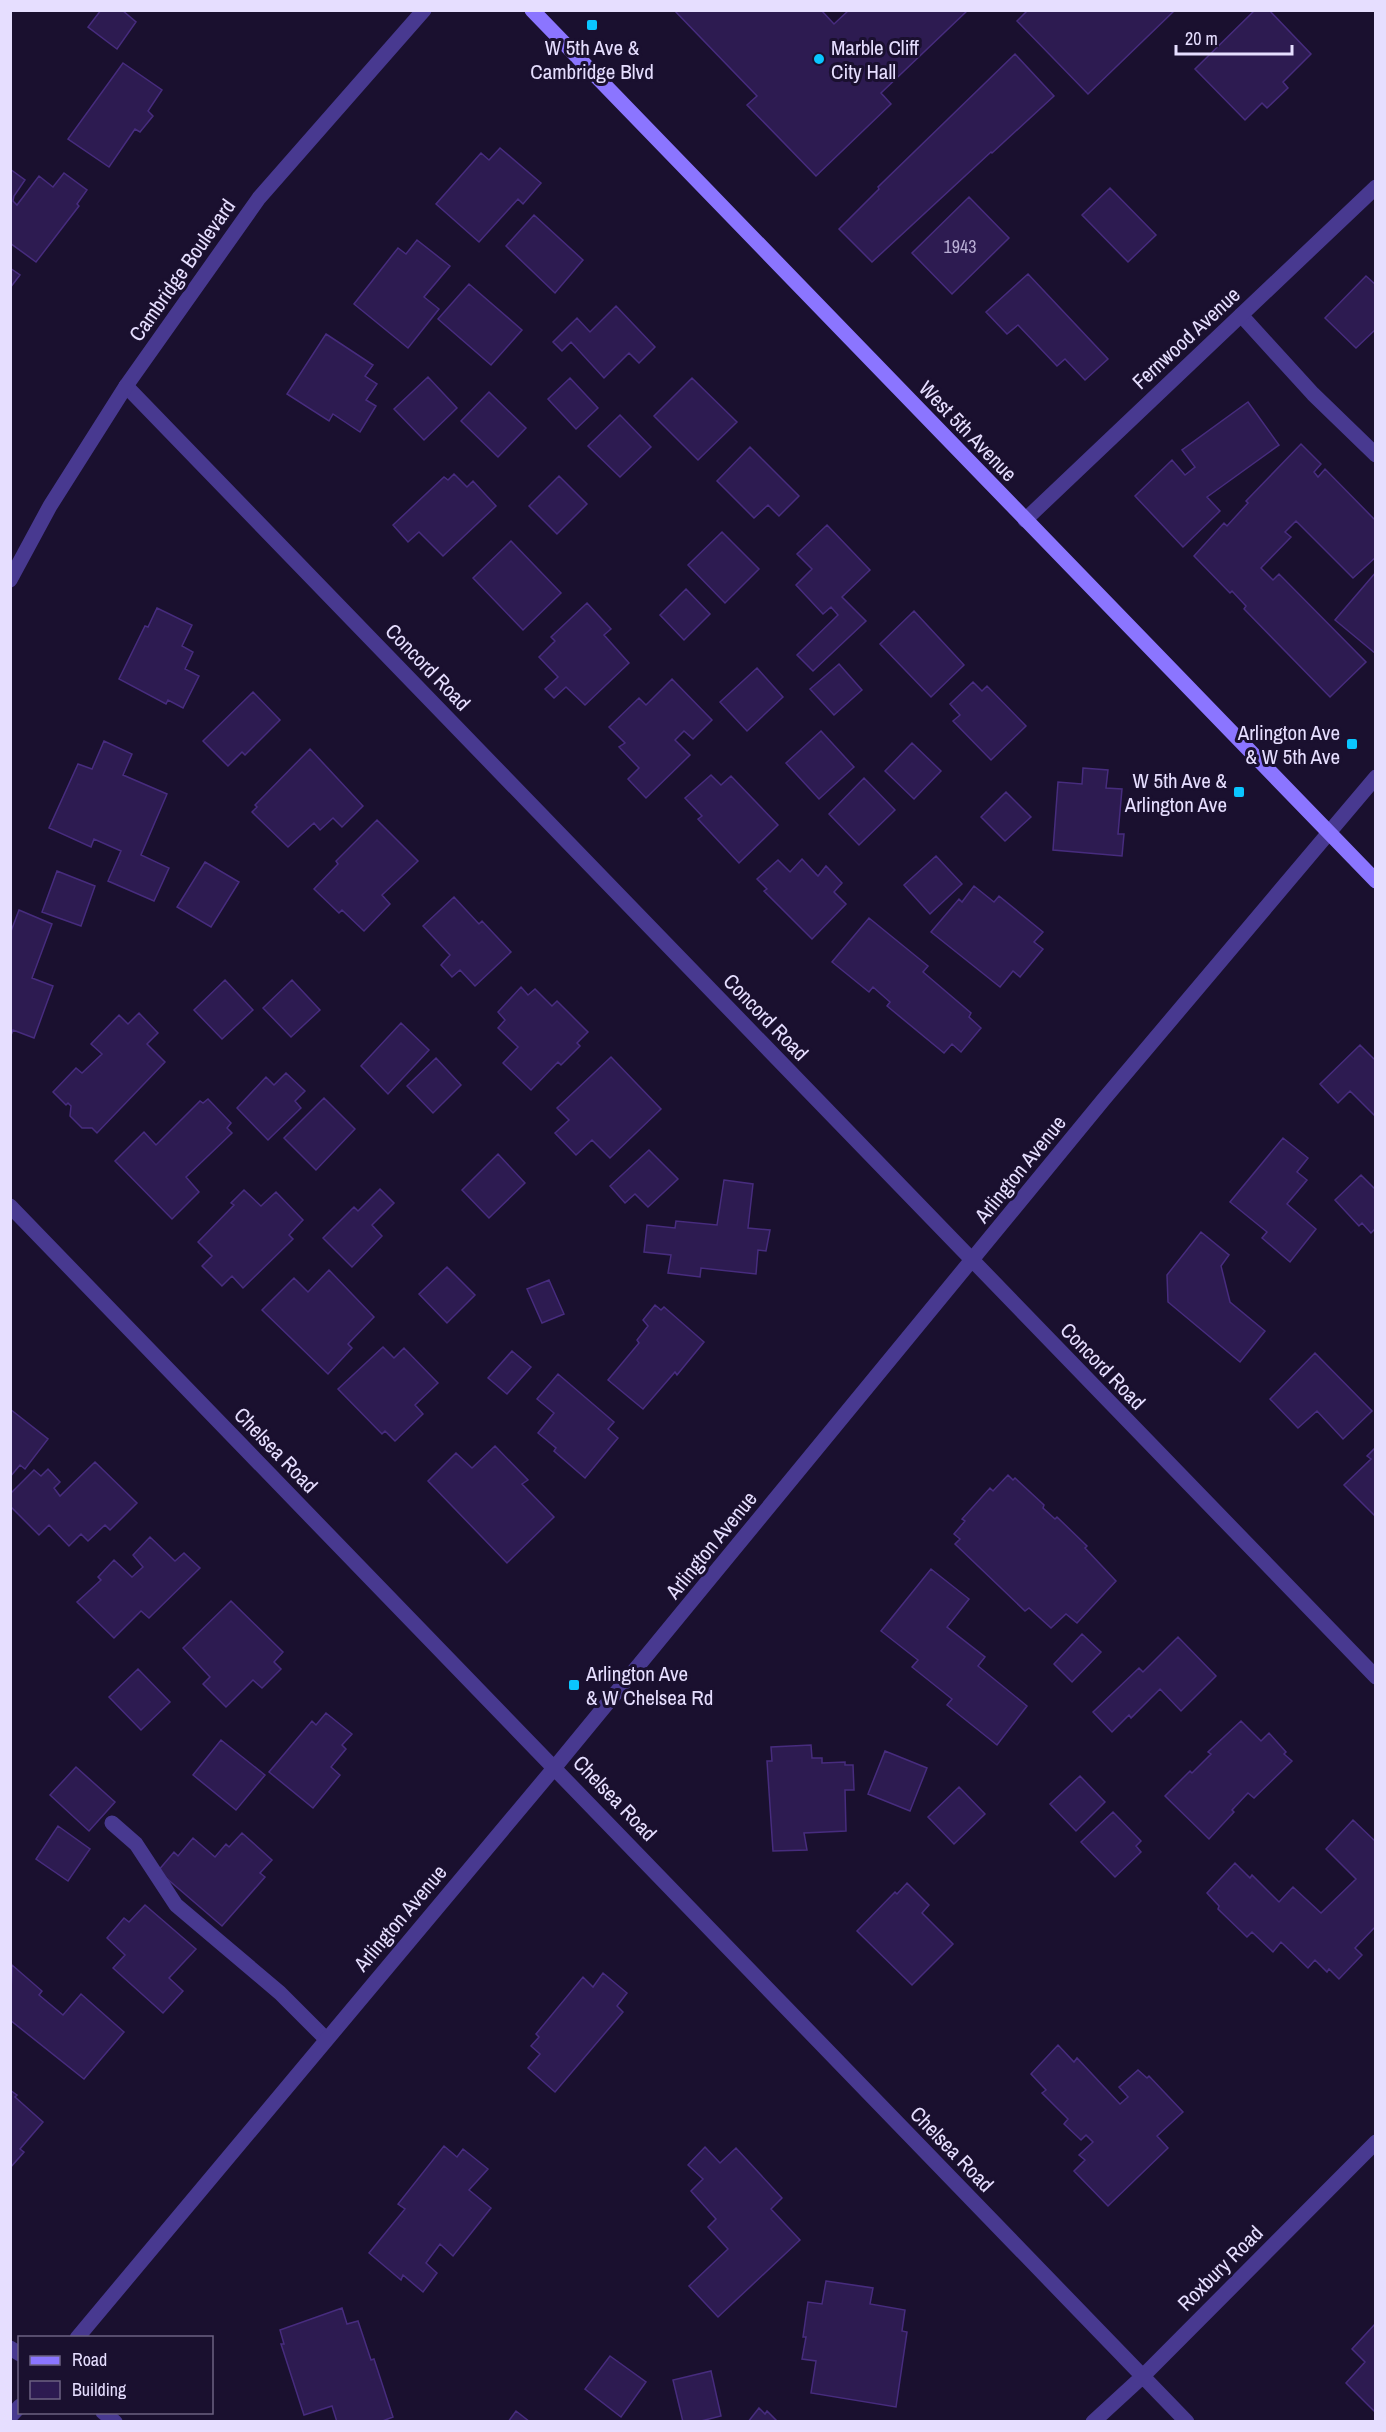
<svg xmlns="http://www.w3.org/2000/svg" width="1386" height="2432" font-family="'Archivo Narrow',sans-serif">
  <rect width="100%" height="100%" fill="#1a102f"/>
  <path fill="#2d1b51" stroke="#472c7e" stroke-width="1.5" d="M101 10H122L136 22 117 49 88 27Z
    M674 10H821L834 24 849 10H968L881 93 891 104 816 176 747 105 757 96Z
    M1028 10H1175L1088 94 1017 21Z
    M1255 10H1269L1311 54 1283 82 1288 88 1267 108 1262 103 1245 120 1195 69Z
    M1015 54 1054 96 992 153 991 152 872 262 839 229 879 189 878 187Z
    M123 63 162 90 148 111 153 116 140 132 135 129 109 167 68 139Z
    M500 148 541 183 523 204 518 199 479 242 436 204 481 153 489 160Z
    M10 169 25 180 14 196 13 201 17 205 39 176 53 187 64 173 87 190 77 204 79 206 36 262 10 243Z
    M1110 188 1156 235 1128 262 1082 215Z
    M969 197 1009 238 952 294 912 253Z
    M534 215 583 260 555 293 506 246Z
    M417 240 450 266 424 297 439 309 408 348 354 304 398 248 406 254Z
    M10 268 20 275 10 288Z
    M1028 274 1108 359 1085 380 1065 359 1057 366 1018 325 1007 334 986 312Z
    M1366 276 1376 285V329L1356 348 1325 318Z
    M469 284 522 330 491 365 438 319Z
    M616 306 655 347 639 363 629 353 604 378 571 342 562 351 553 342 577 318 590 332Z
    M326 334 373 365 365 376 377 384 366 400 376 406 360 432 333 414 329 421 287 394Z
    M428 377 457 408 424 440 394 409Z
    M570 378 598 408 576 429 548 399Z
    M692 378 737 422 698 460 654 416Z
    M489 392 526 428 498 457 461 421Z
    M1248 402 1279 445 1207 497 1220 511 1183 547 1135 496 1172 460 1185 475 1195 467 1182 450Z
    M620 415 651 447 620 477 588 446Z
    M1301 444 1321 464 1314 472 1318 477 1325 469 1376 521V557L1353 578 1296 521 1285 532 1291 537 1261 568 1273 580 1279 574 1366 662 1330 697 1244 609 1246 606 1232 591 1230 593 1194 556 1224 523 1227 526 1248 503 1246 501Z
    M750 447 799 496 779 516 768 505 754 518 717 481Z
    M454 474 467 487 473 481 496 506 443 556 419 532 408 542 393 525 444 477 448 480Z
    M559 476 587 504 557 534 529 506Z
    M827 525 870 570 842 597 866 621 813 671 797 655 838 615 831 607 823 614 796 585 812 569 797 554Z
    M722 532 759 569 725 603 688 565Z
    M511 541 561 593 523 630 473 578Z
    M1376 572V654L1335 620Z
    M686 589 710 614 684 640 660 615Z
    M587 603 611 629 604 635 629 663 585 705 566 687 554 698 545 689 558 677 539 657 555 641 551 637Z
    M157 608 192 625 182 646 193 652 185 669 199 676 183 708 168 700 166 704 119 679 145 626 148 627Z
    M914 611 964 665 931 697 880 644Z
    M839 664 862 690 834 715 810 689Z
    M757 668 783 697 747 731 720 702Z
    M672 679 712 720 693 739 684 731 675 740 690 755 646 798 628 779 639 768 619 747 625 743 609 727 639 698 646 705Z
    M973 682 982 691 987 686 1026 726 991 760 953 721 960 715 950 704Z
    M253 692 280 720 245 755 242 752 228 766 203 741Z
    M821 731 854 767 819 799 786 763Z
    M104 741 132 754 123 775 167 794 141 855 169 868 154 901 108 881 121 851 94 839 91 847 49 828 78 764 92 769Z
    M912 743 941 771 914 799 885 771Z
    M310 749 363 806 342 827 333 818 320 830 314 823 288 847 252 812 257 807 255 805Z
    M1083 768 1108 770 1106 788 1122 789 1118 834H1124L1122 856 1053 850 1058 782 1082 784Z
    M711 775 721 785 731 776 778 825 739 863 698 819 702 816 685 798Z
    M864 778 895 810 859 845 829 814Z
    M1006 792 1031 817 1005 841 981 817Z
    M377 820 418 861 382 895 390 904 364 931 342 910 339 913 314 889 338 864 336 861Z
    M936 856 962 884 930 914 904 885Z
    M802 859 818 876 826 866 842 883 834 892 846 904 812 939 764 891 767 889 757 879 778 860 790 872Z
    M205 862 239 882 211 927 177 907Z
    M57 871 95 886 81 926 42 912Z
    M974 886 994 902 999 896 1043 932 1034 942 1043 949 1020 977 1013 971 1000 987 931 932 959 899 962 902Z
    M454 897 479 924 482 921 511 952 475 986 460 970 452 977 441 965 450 955 423 926Z
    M19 910 52 924 32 978 53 986 34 1038 13 1030 10 1038V934Z
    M869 918 928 966 923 972 971 1013 969 1017 981 1028 961 1052 952 1044 944 1053 887 1006 890 1002 873 987 869 992 832 962Z
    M225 980 253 1010 222 1039 194 1010Z
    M292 980 320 1010 291 1037 263 1008Z
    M521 987 528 995 535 989 552 1006 557 1001 588 1032 577 1043 580 1046 561 1065 558 1062 531 1090 503 1063 518 1047 498 1028 505 1020 498 1012Z
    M139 1013 158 1033 147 1044 165 1062 97 1133 92 1128H82L70 1116 71 1106 68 1103 66 1105 53 1092 76 1068 82 1073 102 1054 91 1044 119 1015 128 1024Z
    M401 1023 429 1050 388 1094 361 1066Z
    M1360 1045 1376 1061V1117L1350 1091 1338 1103 1320 1084Z
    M611 1057 661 1109 610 1158 592 1140 576 1155 555 1133 569 1120 557 1108Z
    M436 1058 461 1085 433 1113 407 1086Z
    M286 1073 305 1091 295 1101 301 1108 268 1140 237 1108 266 1077 274 1085Z
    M324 1098 355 1129 316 1170 284 1138Z
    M208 1099 231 1123 227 1128 232 1133 186 1177 199 1192 172 1219 115 1161 144 1132 156 1145 200 1101 203 1103Z
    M1283 1138 1308 1158 1297 1172 1307 1180 1287 1204 1316 1229 1290 1262 1262 1238 1267 1232 1230 1202Z
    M649 1150 678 1179 648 1207 635 1194 625 1203 610 1186Z
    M498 1154 525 1183 489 1218 462 1190Z
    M1361 1175 1376 1190V1228L1371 1233 1362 1223 1359 1226 1335 1200Z
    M724 1180 753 1184 748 1228 770 1230 766 1251 758 1250 756 1274 701 1268 700 1277 668 1273 671 1255 644 1252 647 1225 675 1228 676 1221 717 1225Z
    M380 1189 394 1203 372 1225 382 1236 352 1267 323 1238 354 1207 358 1211Z
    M244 1190 261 1206 276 1192 303 1220 289 1235 293 1239 243 1288 232 1276 222 1286 202 1266 212 1256 198 1242 234 1205 231 1203Z
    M1201 1232 1229 1255 1221 1266 1230 1302 1265 1331 1240 1362 1168 1302 1167 1275Z
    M447 1267 475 1295 447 1323 419 1294Z
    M329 1270 374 1317 348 1344 352 1348 328 1374 262 1310 294 1278 308 1292Z
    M549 1280 564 1314 542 1323 527 1289Z
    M655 1305 661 1310 664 1307 704 1342 677 1375 675 1372 643 1409 608 1380 639 1343 637 1340 648 1326 643 1320Z
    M383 1347 394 1358 404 1348 438 1383 415 1405 423 1414 395 1441 385 1431 382 1434 338 1389Z
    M512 1351 531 1367 507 1394 488 1378Z
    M1315 1353 1372 1411 1343 1439 1317 1411 1298 1428 1270 1399Z
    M558 1374 614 1422 608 1429 618 1438 585 1478 554 1451 556 1448 538 1433 554 1413 537 1399Z
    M10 1409 48 1439 25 1469 20 1465 10 1477Z
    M495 1446 528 1480 522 1484 554 1517 507 1563 428 1481 456 1453 472 1468Z
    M1376 1447V1517L1344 1485 1371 1459 1367 1456Z
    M95 1462 137 1503 110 1530 105 1525 88 1541 81 1534 69 1546 49 1525 39 1535 10 1506V1494L34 1470 41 1476 48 1469 60 1482 54 1488 60 1496Z
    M1008 1475 1013 1480 1015 1478 1044 1505 1043 1508 1055 1519 1057 1517 1087 1546 1085 1548 1116 1581 1077 1623 1066 1614 1051 1628 1029 1608 1025 1611 955 1544 960 1539 954 1534 965 1521 962 1519 990 1488 993 1491Z
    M150 1537 175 1561 184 1553 200 1568 149 1618 141 1611 114 1638 77 1602 101 1580 98 1577 114 1560 132 1577 143 1567 133 1555Z
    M931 1569 969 1599 947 1627 985 1657 978 1666 1027 1706 997 1745 947 1705 952 1699 912 1667 918 1660 881 1631Z
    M231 1601 283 1652 274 1662 281 1669 262 1688 253 1680 226 1707 203 1684 210 1677 183 1648Z
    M1082 1634 1101 1652 1072 1682 1054 1664Z
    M1178 1637 1216 1676 1181 1711 1160 1689 1131 1718 1129 1715 1112 1732 1093 1712 1139 1668 1143 1672Z
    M138 1669 170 1702 141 1730 109 1697Z
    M326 1713 352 1734 342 1745 346 1749 331 1767 340 1775 313 1808 269 1772 312 1721 316 1725Z
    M1241 1721 1261 1741 1269 1733 1286 1752 1284 1754 1292 1761 1254 1798 1248 1793 1232 1810 1234 1812 1209 1839 1165 1796 1190 1771 1192 1773 1211 1754 1208 1752Z
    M221 1740 265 1775 236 1810 193 1775Z
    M811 1745 812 1758H822V1763L845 1762V1765H853L854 1790H845L846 1831 804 1833 807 1850 773 1851 767 1761H772L771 1747Z
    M885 1751 927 1768 910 1811 868 1794Z
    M76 1767 115 1802 89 1831 50 1795Z
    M1080 1776 1105 1802 1076 1831 1050 1804Z
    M959 1787 985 1814 954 1844 928 1817Z
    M1113 1812 1141 1841 1136 1846 1141 1852 1115 1877 1081 1842Z
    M1353 1820 1376 1842V1926L1355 1948 1362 1955 1339 1979 1329 1969 1327 1972 1315 1960 1308 1968 1281 1942 1273 1952 1252 1932 1247 1937 1218 1909 1219 1906 1207 1893 1235 1863 1250 1878 1252 1875 1279 1902 1293 1887 1321 1913 1356 1879 1326 1849Z
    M58 1826 90 1849 68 1881 36 1859Z
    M242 1833 272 1860 260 1873 265 1877 222 1926 158 1871 174 1852 178 1856 193 1838 215 1857 226 1844 229 1847Z
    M907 1883 929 1905 922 1913 953 1944 912 1985 857 1931 895 1892 897 1894Z
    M145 1905 196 1949 169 1978 183 1991 163 2013 113 1968 125 1955 107 1938 124 1918 129 1922Z
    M12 1965 42 1991 39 1995 63 2015 81 1994 124 2032 84 2079 10 2020Z
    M603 1973 627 1993 617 2006 623 2012 555 2092 528 2068 540 2054 531 2046 539 2037 536 2034 583 1977 593 1987Z
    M1058 2045 1074 2062 1077 2058 1120 2104 1128 2097 1119 2087 1138 2070 1147 2078 1149 2076 1183 2112 1157 2136 1168 2148 1108 2206 1074 2171 1085 2160 1079 2155 1093 2142 1086 2135 1081 2140 1064 2124 1068 2119 1042 2093 1046 2090 1031 2074Z
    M10 2090 17 2095 15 2097 43 2122 20 2149 24 2152 10 2168Z
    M444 2146 457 2157 463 2149 488 2169 469 2190 491 2208 453 2256 440 2244 426 2263 437 2273 423 2292 403 2275 401 2280 369 2253 405 2209 398 2204Z
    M705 2147 720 2163 736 2148 782 2198 771 2209 800 2240 718 2317 689 2286 728 2249 708 2227 716 2219 691 2191 703 2179 688 2165Z
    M826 2281 873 2288 870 2304 905 2310 902 2331 907 2332 896 2407 811 2393 816 2361 802 2359 806 2337H803L808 2302 822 2304Z
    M342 2308 347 2324 358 2321 371 2360 374 2359 393 2417 380 2422H337L332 2406 304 2415 281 2344H284L280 2330Z
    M1376 2323V2413L1346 2383 1365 2362 1352 2349Z
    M610 2356 646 2382 621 2417 585 2389Z
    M711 2371 721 2416 697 2422H683L673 2380Z
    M759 2408 765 2414 767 2411 778 2422H748Z
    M516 2411 530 2422H508Z"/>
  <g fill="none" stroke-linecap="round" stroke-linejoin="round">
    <path stroke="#483990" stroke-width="15" d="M1241 315 1313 394 1376 455
      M112 1823 136 1844 176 1905 280 1993 326 2039"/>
    <path stroke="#483990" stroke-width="15" d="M126 386 1376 1677
      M1025 520 1376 187
      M10 1206 1187 2422
      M77 2338 555 1767 1104 1099 1376 777
      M10 2348 20 2354
      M103 2412 115 2422
      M10 2417 20 2406
      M1093 2422 1142 2377 1376 2142"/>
    <path stroke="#483990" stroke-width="15" d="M10 580 50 506 126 386 259 198 424 10"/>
    <path stroke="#8b75ff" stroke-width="15" d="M532 10 1376 881"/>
  </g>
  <g fill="#0ac6ff" stroke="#1a102f" stroke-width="2">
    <rect x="586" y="19" width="12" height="12" rx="3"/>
    <circle cx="819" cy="59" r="6"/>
    <rect x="1346" y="738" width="12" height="12" rx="3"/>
    <rect x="1233" y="786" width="12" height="12" rx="3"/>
    <rect x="568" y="1679" width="12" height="12" rx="3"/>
  </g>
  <g text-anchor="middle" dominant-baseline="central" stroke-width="6" stroke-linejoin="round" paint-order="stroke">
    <g font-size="18" fill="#b8add4">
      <text x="960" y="246">1943</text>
    </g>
    <g font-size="21" fill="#e6deff" stroke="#1a102f" text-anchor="start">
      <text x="592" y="47" text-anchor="middle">W 5th Ave &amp;<tspan x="592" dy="24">Cambridge Blvd</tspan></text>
      <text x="831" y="47">Marble Cliff<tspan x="831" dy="24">City Hall</tspan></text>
      <text x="1340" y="732" text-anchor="end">Arlington Ave<tspan x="1340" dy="24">&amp; W 5th Ave</tspan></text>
      <text x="1227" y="780" text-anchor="end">W 5th Ave &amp;<tspan x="1227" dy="24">Arlington Ave</tspan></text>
      <text x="586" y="1673">Arlington Ave<tspan x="586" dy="24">&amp; W Chelsea Rd</tspan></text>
    </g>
    <g font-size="21" fill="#e6deff" stroke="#1a102f">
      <text transform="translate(182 270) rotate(-55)">Cambridge Boulevard</text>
      <text transform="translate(1186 338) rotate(-43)">Fernwood Avenue</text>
      <text transform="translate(968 431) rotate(46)">West 5th Avenue</text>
      <text transform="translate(428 667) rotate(46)">Concord Road</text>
      <text transform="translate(766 1017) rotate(46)">Concord Road</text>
      <text transform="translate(1020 1169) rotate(-51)">Arlington Avenue</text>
      <text transform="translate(1103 1366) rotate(46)">Concord Road</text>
      <text transform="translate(276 1450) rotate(46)">Chelsea Road</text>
      <text transform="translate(711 1545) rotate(-51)">Arlington Avenue</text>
      <text transform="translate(615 1798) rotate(46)">Chelsea Road</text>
      <text transform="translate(400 1918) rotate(-50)">Arlington Avenue</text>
      <text transform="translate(952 2149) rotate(46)">Chelsea Road</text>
      <text transform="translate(1220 2268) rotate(-45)">Roxbury Road</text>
    </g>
  </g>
  <rect width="1386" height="2432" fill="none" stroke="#e6deff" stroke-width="24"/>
  <rect x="18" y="2336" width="195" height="78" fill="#1a102f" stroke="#6c6282" stroke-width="1.5"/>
  <rect x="30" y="2356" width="30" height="9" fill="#8b75ff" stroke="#6c6282" stroke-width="1.5"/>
  <text x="72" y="2366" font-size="18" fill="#e6deff">Road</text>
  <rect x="30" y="2381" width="30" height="18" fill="#2d1b51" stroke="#6c6282" stroke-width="1.5"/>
  <text x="72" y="2396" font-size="18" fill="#e6deff">Building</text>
  <path d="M1176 45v9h116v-9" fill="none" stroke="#e6deff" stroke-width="3"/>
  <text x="1185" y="45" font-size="18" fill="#e6deff" stroke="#1a102f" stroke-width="4.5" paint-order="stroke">20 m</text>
</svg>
